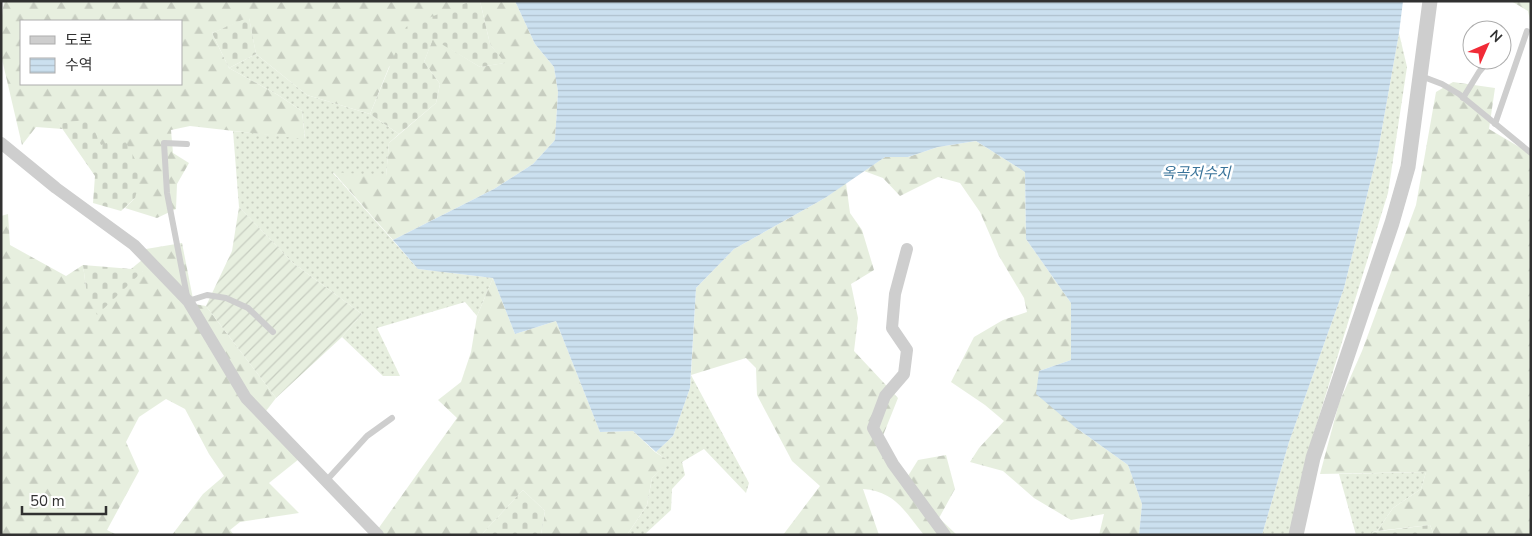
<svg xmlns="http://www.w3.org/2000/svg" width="1532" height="536" font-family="'Nunito Sans','Noto Sans KR',sans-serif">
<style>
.grass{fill:url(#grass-dots)}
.forest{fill:url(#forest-firs);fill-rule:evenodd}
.cemetery{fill:url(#cemetery-stones)}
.garden{fill:url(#garden-furrows)}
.water{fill:url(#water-rules)}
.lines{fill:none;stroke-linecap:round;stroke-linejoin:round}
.service{stroke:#cecece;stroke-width:6}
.minor{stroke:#cecece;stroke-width:12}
.tertiary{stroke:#cecece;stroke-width:15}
.labels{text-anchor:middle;stroke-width:5;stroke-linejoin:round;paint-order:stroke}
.water-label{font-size:15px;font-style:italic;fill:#39739a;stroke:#fff}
</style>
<defs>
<pattern id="grass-dots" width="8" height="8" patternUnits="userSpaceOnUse" patternTransform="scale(1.25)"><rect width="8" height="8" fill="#e7efdf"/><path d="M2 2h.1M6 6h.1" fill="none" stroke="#c7cdc0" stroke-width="1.8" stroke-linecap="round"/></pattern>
<pattern id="forest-firs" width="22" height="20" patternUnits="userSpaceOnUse" patternTransform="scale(1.25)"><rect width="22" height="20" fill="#e7efdf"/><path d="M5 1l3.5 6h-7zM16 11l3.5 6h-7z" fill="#c7cdc0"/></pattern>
<pattern id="cemetery-stones" width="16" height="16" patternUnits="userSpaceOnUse" patternTransform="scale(1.25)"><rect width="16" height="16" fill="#e7efdf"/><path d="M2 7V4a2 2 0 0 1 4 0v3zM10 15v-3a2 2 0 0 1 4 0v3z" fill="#c7cdc0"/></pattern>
<pattern id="garden-furrows" width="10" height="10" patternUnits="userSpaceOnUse" patternTransform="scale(1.25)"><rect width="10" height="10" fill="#e7efdf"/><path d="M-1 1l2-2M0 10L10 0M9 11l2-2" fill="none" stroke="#c7cdc0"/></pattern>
<pattern id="water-rules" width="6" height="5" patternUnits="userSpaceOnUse" patternTransform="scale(1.25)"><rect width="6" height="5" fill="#cbe0ef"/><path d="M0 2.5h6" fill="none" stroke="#afc1cd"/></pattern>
</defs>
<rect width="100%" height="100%" fill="#fff"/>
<g class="grass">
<path d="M1399 33 1407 67 1388 193 1313 436 1289 535H1262L1289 442 1344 288 1378 151Z"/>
<path d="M256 54 307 95 370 114 399 134 389 143 386 177 333 173 418 269 493 278 477 316 465 302 377 328 400 376H383L342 337 362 314 293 263 239 207 233 131 305 138 302 111 278 95 229 68Z"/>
<path d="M691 375 749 483 746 493 704 449 682 462 685 475 672 489 671 510 644 535H627L647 505 652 478 668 461 656 452 673 436 690 388Z"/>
<path d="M1426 472 1421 489 1393 508 1377 531 1372 532V535H1356L1339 474Z"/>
</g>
<g class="forest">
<path d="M4 1H471L459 7 389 67 370 114 307 95 256 54 249 18 212 33 229 68 278 95 302 111 305 139 190 126 171 130 173 153 189 163 177 184 176 209 157 218 125 208 135 198 101 145 59 124 63 129 36 127 22 145 1 55V23ZM21 21H181V84H21Z"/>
<path d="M480 1H515L535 44 554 67 558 92 555 140 533 164 494 189 393 240 333 172 386 176 389 143 436 103 440 84 424 62 433 38 480 67 504 63 490 44Z"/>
<path d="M1511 1H1531V25L1528 11Z"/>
<path d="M1453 82 1495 88 1489 129 1531 154V535H1434L1430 525 1377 531 1393 508 1421 489 1426 472 1320 474 1339 403 1362 351 1416 205 1436 92Z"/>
<path d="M976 141 1025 172 1026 239 1071 303V360L1039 371 1075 427 1128 465 1142 504 1139 535H1099L1104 514 1071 520 1034 498 1003 471 970 462 979 448 1004 421 985 405 951 382 974 337 1003 320 1027 312 1024 298 999 256 980 212 960 183 938 177 900 196 883 178 864 171 885 157H908L938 147Z"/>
<path d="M846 183 850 213 862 230 874 270 851 284 858 318 854 351 898 398 882 438 908 476 918 460 946 455 955 489 939 518 957 535H924C905 512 895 491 863 489L879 535H783L820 486 792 461 757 395 756 368 746 358 691 375 696 288 734 249 825 198Z"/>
<path d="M8 214 10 245 66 276 83 265 86 288 143 271 131 269 142 260 146 249 182 243 194 304 206 306 276 398 266 411 299 459 269 483 299 513 240 522 230 530 234 535H172L203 494 224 476 209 454 185 409 166 399 139 417 126 442 139 471 107 530 117 535H1V216Z"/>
<path d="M493 278 515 334 556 321 600 432 633 431 655 452 669 461 652 478 647 505 627 535H541L545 511 523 490 481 535H383L378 529 457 418 438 400 461 382 471 352 477 316Z"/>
</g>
<g class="cemetery">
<path d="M471 1H480L490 44 505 63 480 67 433 39 424 62 440 84 436 103 399 134 370 114 406 27Z"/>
<path d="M249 17 256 54 229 68 212 33Z"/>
<path d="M89 119 101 145 123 137 142 172 135 198 121 211 93 203 95 176 59 124Z"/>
<path d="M83 265 144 270 97 315 86 288Z"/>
<path d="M523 490 545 511 541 535H481Z"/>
<path d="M1430 525 1434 535H1372V532Z"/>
</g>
<path class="garden" d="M239 207 293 263 362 314 342 337 276 398 206 306 232 251Z"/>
<path class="water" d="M515 1H1403L1399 33 1378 151 1344 288 1289 442 1262 535H1139L1142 504 1128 465 1075 427 1036 394 1039 371 1071 360V303L1026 239 1025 172 976 141 938 147 908 157H885L825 198 734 249 696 288 690 388 673 436 656 452 633 431 600 432 556 321 515 334 493 278 418 269 393 240 494 189 533 164 555 140 558 92 554 67 535 44Z"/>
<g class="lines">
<g class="service">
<path d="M1421 76 1442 84 1459 94 1531 153"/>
<path d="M1463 98 1479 72 1489 60"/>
<path d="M1495 124 1527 31"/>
<path d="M187 144 164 143 167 193 188 301 207 295 226 298 248 308 273 332"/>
<path d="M326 481 367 436 392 418"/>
</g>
<g class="minor">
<path d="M1 143 56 188 134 245 188 301 246 398 378 535"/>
<path d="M907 249 895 294 892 328 907 350 904 374 885 396 873 428 893 464 945 535"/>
</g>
<path class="tertiary" d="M1296 535 1313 458 1392 223 1408 167 1430 1"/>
</g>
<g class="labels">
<g class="water-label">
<text x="1196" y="178">옥곡저수지</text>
</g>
</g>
<rect width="1532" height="536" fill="none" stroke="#313131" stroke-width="5"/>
<rect x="20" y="20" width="162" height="65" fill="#ffffff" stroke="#adadad"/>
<rect x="30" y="36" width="25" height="8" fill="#cecece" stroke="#adadad"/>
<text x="65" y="45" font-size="15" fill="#313131">도로</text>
<rect x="30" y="58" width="25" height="15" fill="url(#water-rules)" stroke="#adadad"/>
<text x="65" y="70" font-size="15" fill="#313131">수역</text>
<g transform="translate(1487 45) rotate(45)"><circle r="24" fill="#ffffff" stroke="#adadad"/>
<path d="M0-4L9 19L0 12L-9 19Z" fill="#f12b37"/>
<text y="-8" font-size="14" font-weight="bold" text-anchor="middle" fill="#313131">N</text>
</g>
<path d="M22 506v8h84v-8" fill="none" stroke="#313131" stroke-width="2.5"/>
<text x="30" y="506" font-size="15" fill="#313131" stroke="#ffffff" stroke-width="4" paint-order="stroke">50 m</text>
</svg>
